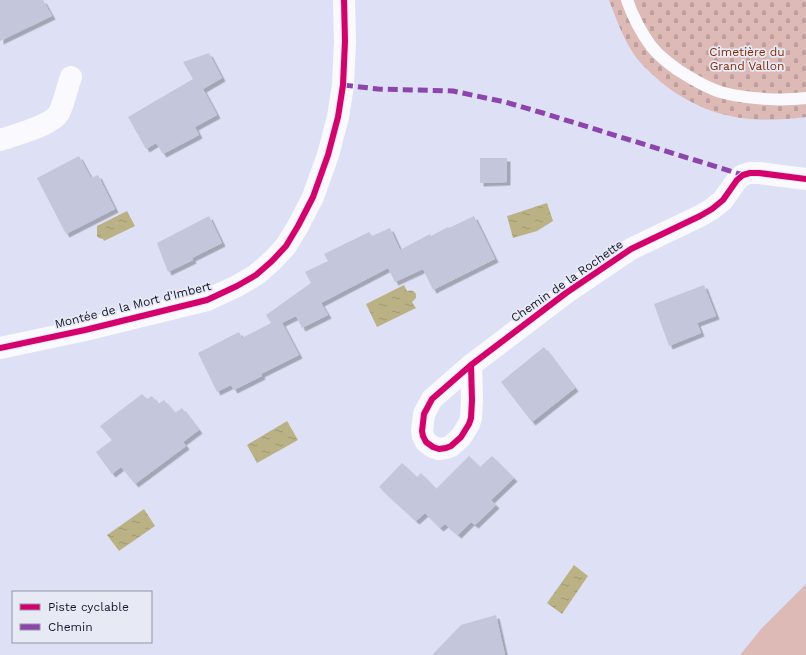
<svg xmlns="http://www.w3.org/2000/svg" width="806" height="655" font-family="'Work Sans',sans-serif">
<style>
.cemetery{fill:url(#cemetery-stones)}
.park{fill:#debab7}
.water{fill:url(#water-ripples)}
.building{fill:#c4c6dc;filter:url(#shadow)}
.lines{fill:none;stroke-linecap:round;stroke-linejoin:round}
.lane{stroke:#fafafe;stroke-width:12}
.street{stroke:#fafafe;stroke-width:22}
.secondary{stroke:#fafafe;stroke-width:22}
.quiet{stroke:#8e44ad;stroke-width:5;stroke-dasharray:10 5;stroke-linecap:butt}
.cycleway-casing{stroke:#e7e9f5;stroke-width:8}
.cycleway{stroke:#d6006c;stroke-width:6}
.labels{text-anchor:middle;stroke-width:3.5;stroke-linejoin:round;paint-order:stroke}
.park-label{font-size:12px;fill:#832d07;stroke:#e7e9f5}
.street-label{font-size:12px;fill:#15162b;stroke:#e7e9f5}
</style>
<defs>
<pattern id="cemetery-stones" width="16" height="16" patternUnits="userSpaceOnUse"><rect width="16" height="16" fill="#debab7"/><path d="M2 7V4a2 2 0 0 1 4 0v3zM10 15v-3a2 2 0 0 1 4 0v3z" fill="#be9f9e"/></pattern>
<pattern id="water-ripples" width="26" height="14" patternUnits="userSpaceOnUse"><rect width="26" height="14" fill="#bab284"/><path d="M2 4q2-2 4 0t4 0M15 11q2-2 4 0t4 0" fill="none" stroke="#9f9872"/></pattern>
<filter id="shadow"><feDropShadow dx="3.5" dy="3.5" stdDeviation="0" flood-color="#0004"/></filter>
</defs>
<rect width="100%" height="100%" fill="#dee1f5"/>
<path class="cemetery" d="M609 0H806V117C750 124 708 119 662 83 652 74 640 64 633 53 622 36 616 18 609 0Z"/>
<path class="park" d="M806 584V655H740L761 629Z"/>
<g class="water">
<path d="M547 203 553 221 537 231 513 238 507 216Z"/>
<path d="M127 211 135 226 104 241 103 239 99 238 97 236V226Z"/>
<path d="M404 285 407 291C413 289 417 292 416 298L412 302 416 308 377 327 366 304Z"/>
<path d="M287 421 298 440 257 463 247 445Z"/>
<path d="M144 509 155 526 119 551 107 535Z"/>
<path d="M574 565 588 576 562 614 547 603Z"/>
</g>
<g class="building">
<path d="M0 0H43L52 16 0 41Z"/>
<path d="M209 53 222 78 203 89 217 115 195 127 199 135 163 154 156 143 146 149 128 117 193 79 183 62Z"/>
<path d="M79 156 91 178 98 175 115 209 66 234 37 178Z"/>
<path d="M480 158H507V182L480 183Z"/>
<path d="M209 216 222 243 192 258 193 260 168 272 157 243Z"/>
<path d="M474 216 495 259 433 290 423 269 395 282 388 268 321 303 328 315 302 328 296 316 282 323 299 355 261 374 262 376 234 390 231 385 217 392 198 353 239 332 242 338 271 323 266 315 311 283 305 272 328 261 324 254 369 232 372 236 390 228 400 250 430 234 431 236 448 227 449 228Z"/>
<path d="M704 285 716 316 697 323 701 333 669 346 654 304Z"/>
<path d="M544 347 575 388 532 422 501 382Z"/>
<path d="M142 394 147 399 152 396 158 404 164 400 175 413 182 408 199 430 183 442 186 446 135 484 121 467 112 474 96 452 112 440 100 426Z"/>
<path d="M469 456 480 467 492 456 514 478 491 500 496 505 475 525 471 522 458 535 445 524 440 528 425 513 416 521 379 487 402 463 417 477 421 473 436 489Z"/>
<path d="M496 615 505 655H432L461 625Z"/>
</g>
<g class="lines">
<path class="lane" d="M627 0C633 17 640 31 651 46 658 55 668 63 678 70 692 79 708 89 724 93 748 99 781 101 806 98"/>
<g class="street">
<path d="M0 140C15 135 51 126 59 113 64 103 67 88 71 77"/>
<path d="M471 365 472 400 471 418 469 424 461 437 451 446 446 448 439 449 433 447 426 442 423 436 422 431 424 414 432 399 471 365 566 293 631 249 700 216 712 209 723 200 737 180 743 175 750 173H759L806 179"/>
</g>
<path class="secondary" d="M0 348 85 330 207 300 237 286 256 275 272 261 286 246 298 226 313 197 328 155 338 117 343 85 345 41 344 0"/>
<path class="quiet" d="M343 85 378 89 453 91 505 102 543 113 743 175"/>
<defs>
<g id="cycleway">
<path d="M0 348 85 330 207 300 237 286 256 275 272 261 286 246 298 226 313 197 328 155 338 117 343 85 345 41 344 0"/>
<path d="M471 365 472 400 471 418 469 424 461 437 451 446 446 448 439 449 433 447 426 442 423 436 422 431 424 414 432 399 471 365 566 293 631 249 700 216 712 209 723 200 737 180 743 175 750 173H759L806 179"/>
</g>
</defs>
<use href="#cycleway" class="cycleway-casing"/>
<use href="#cycleway" class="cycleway"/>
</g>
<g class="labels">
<g class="park-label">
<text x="747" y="56">Cimetière du<tspan x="747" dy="14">Grand Vallon</tspan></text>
</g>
<g class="street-label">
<text transform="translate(567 281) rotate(-35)" y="4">Chemin de la Rochette</text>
<text transform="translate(133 305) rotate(-14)" y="4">Montée de la Mort d'Imbert</text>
</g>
</g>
<rect x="12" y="591" width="140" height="52" fill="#e7e9f5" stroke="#9395a4"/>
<rect x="20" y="604" width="20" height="6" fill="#d6006c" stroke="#9395a4"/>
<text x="48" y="611" font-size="12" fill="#15162b">Piste cyclable</text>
<rect x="20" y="624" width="20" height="6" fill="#8e44ad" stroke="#9395a4"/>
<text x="48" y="631" font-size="12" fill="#15162b">Chemin</text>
</svg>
